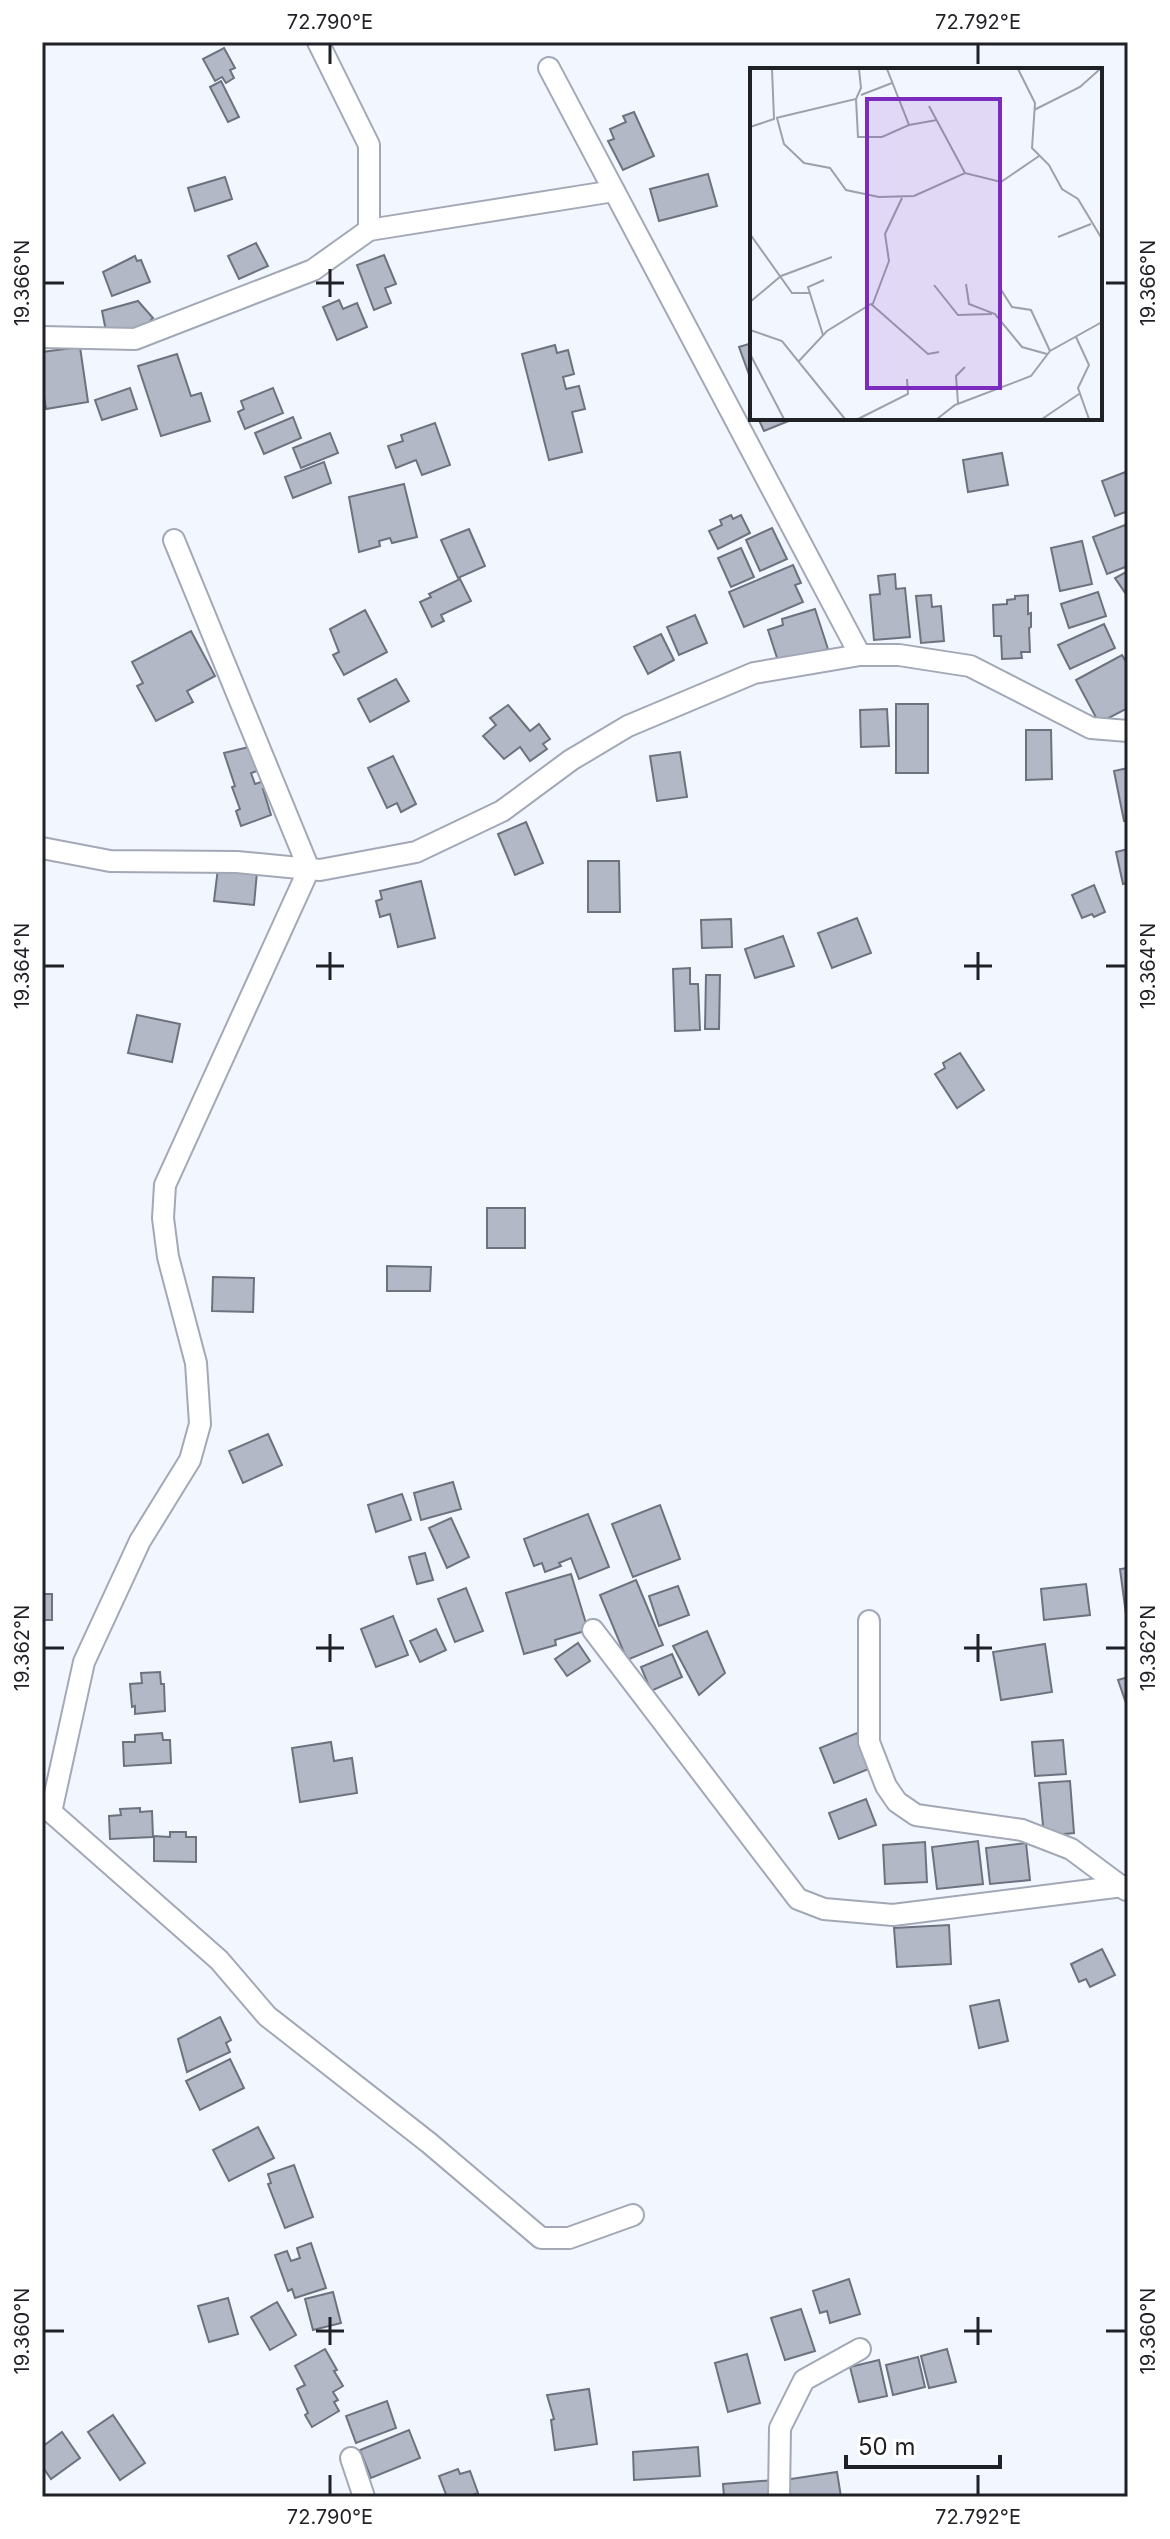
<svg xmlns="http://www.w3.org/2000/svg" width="1170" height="2539" font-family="Inter,sans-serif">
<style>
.building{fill:#b2b8c6;stroke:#6d727f;stroke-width:2}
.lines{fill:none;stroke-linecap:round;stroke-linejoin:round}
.minor-casing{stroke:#a2a8b6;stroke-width:24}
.minor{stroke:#fff;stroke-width:20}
.ticks{fill:none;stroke:#1f2126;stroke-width:3}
.inset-road{fill:none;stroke:#9ea1a8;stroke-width:2}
.view{fill:#7b2cbf;fill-opacity:0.15;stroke:#7b2cbf;stroke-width:4}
.inset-edge{fill:none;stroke:#1f2126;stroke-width:4}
.neatline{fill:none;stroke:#1f2126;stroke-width:3}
.ticks-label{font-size:20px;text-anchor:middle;fill:#1f2126}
</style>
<rect width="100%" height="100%" fill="#f2f6ff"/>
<g class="building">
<path d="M224 48 235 68 230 70 234 78 226 83 222 77 215 81 203 59Z"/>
<path d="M221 81 239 117 228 122 210 87Z"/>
<path d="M634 112 654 156 623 170 608 141 614 139 610 129 626 122 623 116Z"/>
<path d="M708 174 717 206 659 221 650 189Z"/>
<path d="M225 177 232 199 195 211 188 188Z"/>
<path d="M256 243 268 266 239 279 228 256Z"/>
<path d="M384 255 396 284 385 288 391 303 374 310 357 265Z"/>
<path d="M135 256 137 261 141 260 150 282 112 296 103 272Z"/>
<path d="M339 300 343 309 357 303 367 327 337 340 323 307Z"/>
<path d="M138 301 153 318 143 329 107 336 102 311Z"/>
<path d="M752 343V379L751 380 739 347Z"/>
<path d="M555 345 557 353 568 350 574 374 563 377 566 389 579 386 585 409 572 412 582 452 549 460 522 354Z"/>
<path d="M80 347 88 402 46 409 42 385V352Z"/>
<path d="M177 354 191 396 201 393 210 421 161 436 138 366Z"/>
<path d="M130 388 137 409 102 420 95 400Z"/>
<path d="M273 388 283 413 245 429 238 412 244 409 241 401Z"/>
<path d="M293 417 301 438 264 454 255 433Z"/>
<path d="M758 418H796L764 431Z"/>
<path d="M435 423 450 465 422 475 416 460 396 468 388 446 403 441 401 435Z"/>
<path d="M330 433 338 453 301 468 293 448Z"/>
<path d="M1002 453 1008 485 968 492 963 460Z"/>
<path d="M324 462 331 483 293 498 285 477Z"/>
<path d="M1128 471V511L1115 516 1102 481Z"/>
<path d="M404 484 417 537 392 543 390 538 379 541 380 546 359 552 349 497Z"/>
<path d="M731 515 733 519 741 515 750 533 718 549 709 531 722 525 720 520Z"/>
<path d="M1125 525 1128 534V566L1107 574 1093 537Z"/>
<path d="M772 528 787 559 760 571 746 540Z"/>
<path d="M469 529 485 566 458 578 441 540Z"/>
<path d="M1082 541 1092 584 1060 591 1051 548Z"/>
<path d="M741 548 754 577 731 587 718 558Z"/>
<path d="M793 565 801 583 795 585 803 602 744 627 729 592Z"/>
<path d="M1128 571V597L1115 578Z"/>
<path d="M895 574 896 589 905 588 910 637 874 640 870 595 880 594 878 576Z"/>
<path d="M460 579 471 601 441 615 444 621 432 627 420 602 431 597 429 594Z"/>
<path d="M1098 592 1106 616 1069 628 1061 604Z"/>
<path d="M931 595 932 607 941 606 944 641 921 643 916 596Z"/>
<path d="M1028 595V614L1031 613V627L1029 628 1030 652H1021L1022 658 1002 659 1001 636H994L993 605 1007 604V600L1015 599V596Z"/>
<path d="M815 609 828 649 779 664 768 630 783 625 782 619Z"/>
<path d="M365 610 387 652 344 675 333 655 339 652 330 629Z"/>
<path d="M695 615 707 643 679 655 667 627Z"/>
<path d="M1104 624 1115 648 1070 669 1058 645Z"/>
<path d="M191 631 215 676 187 691 193 702 156 721 137 686 143 683 132 662Z"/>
<path d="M661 634 674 660 648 674 634 647Z"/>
<path d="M1122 655 1128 665V708L1099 723 1076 680Z"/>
<path d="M396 679 409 701 370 722 358 699Z"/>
<rect x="896" y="704" width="32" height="69"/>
<path d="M508 705 530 731 539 724 550 739 543 744 547 749 530 761 520 747 504 759 483 736 496 725 490 718Z"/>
<path d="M887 709 889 746 861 747 860 710Z"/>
<path d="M1026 730H1051L1052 779 1026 780Z"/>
<path d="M253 746 260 770 251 773 255 784 264 781 266 788 263 789 271 815 241 826 236 811 240 809 232 787 235 786 224 753Z"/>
<path d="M680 752 687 797 657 801 650 756Z"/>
<path d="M393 756 416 804 401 812 397 803 387 808 368 768Z"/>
<path d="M1128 768V820L1124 821 1114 771Z"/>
<path d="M526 822 543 863 515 875 498 834Z"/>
<path d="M1128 849V883L1123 884 1116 852Z"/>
<path d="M588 861H619L620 912H588Z"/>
<path d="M218 868 257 872 254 905 214 901Z"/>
<path d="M421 881 435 938 398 947 390 914 380 917 376 901 382 899 380 891Z"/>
<path d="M1094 885 1105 912 1094 917 1092 914 1082 918 1072 895Z"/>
<path d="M857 918 871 953 832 968 818 933Z"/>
<path d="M731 919 732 947 702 948 701 920Z"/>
<path d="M783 936 794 966 755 978 745 949Z"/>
<path d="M690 968V984H698L700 1030 675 1031 673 969Z"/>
<path d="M706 975H720L719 1029H705Z"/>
<path d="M137 1015 180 1024 172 1062 128 1053Z"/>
<path d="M960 1053 984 1090 957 1108 935 1074 945 1068 943 1063Z"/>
<rect x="487" y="1208" width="38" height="40"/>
<path d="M387 1266 431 1267 430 1291H387Z"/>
<path d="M213 1277 254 1278 253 1312 212 1311Z"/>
<path d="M268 1434 282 1465 243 1483 229 1451Z"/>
<path d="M453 1482 461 1509 421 1520 414 1493Z"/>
<path d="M402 1494 411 1520 376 1532 368 1505Z"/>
<path d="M660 1505 680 1559 633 1577 612 1524Z"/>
<path d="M588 1514 609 1567 579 1579 571 1558 559 1563 561 1566 545 1572 542 1563 534 1566 524 1539Z"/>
<path d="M451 1518 469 1557 447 1568 429 1528Z"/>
<path d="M425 1553 433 1580 417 1584 409 1557Z"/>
<path d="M1128 1568V1621L1127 1622 1120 1569Z"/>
<path d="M571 1574 588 1630 555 1640 556 1645 524 1654 506 1593Z"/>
<path d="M636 1580 663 1645 627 1660 600 1595Z"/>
<path d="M1086 1584 1090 1615 1044 1620 1041 1589Z"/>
<path d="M678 1586 689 1615 659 1626 649 1596Z"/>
<path d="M466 1588 483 1631 455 1642 438 1599Z"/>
<rect x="42" y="1594" width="10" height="26"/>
<path d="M393 1616 408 1655 376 1667 361 1629Z"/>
<path d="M436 1629 446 1650 420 1662 410 1641Z"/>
<path d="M707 1631 725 1673 699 1695 673 1646Z"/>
<path d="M578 1643 590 1661 567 1676 555 1659Z"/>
<path d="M1045 1644 1052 1692 1001 1700 993 1652Z"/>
<path d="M672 1654 682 1677 651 1691 641 1667Z"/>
<path d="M160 1672 161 1684H164L165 1711 135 1714V1706L132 1707 130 1684 142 1683 141 1673Z"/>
<path d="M1128 1677V1709L1118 1680Z"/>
<path d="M162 1733 163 1740H170L171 1763 124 1766 123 1742H135V1735Z"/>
<path d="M857 1733 871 1768 834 1783 820 1748Z"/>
<path d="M1063 1740 1066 1774 1035 1776 1032 1742Z"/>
<path d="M331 1742 334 1761 352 1758 357 1793 300 1802 292 1748Z"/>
<path d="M1070 1781 1074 1833 1044 1836 1039 1783Z"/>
<path d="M866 1799 876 1825 839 1839 829 1813Z"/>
<path d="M140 1808V1812L152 1811 153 1837 110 1839 109 1816 121 1815 120 1809Z"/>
<path d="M170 1832H186V1837H196V1862L154 1861V1836L170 1837Z"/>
<path d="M978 1841 983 1884 937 1889 932 1847Z"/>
<path d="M925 1842 927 1882 885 1884 883 1845Z"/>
<path d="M1026 1843 1030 1880 990 1884 986 1848Z"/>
<path d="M949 1925 951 1964 897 1967 894 1928Z"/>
<path d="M1102 1949 1115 1975 1090 1987 1086 1979 1079 1982 1071 1964Z"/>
<path d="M999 2000 1008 2041 979 2048 970 2006Z"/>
<path d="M220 2017 231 2040 226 2043 230 2052 187 2072 178 2039Z"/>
<path d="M230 2059 244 2088 200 2110 186 2081Z"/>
<path d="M258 2127 274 2158 229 2181 213 2150Z"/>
<path d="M294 2165 313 2217 285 2228 268 2184 271 2183 268 2174Z"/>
<path d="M311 2243 326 2288 295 2298 292 2289 288 2291 275 2255 287 2251 291 2261 300 2258 297 2248Z"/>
<path d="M849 2279 860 2314 830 2323 827 2311 820 2313 813 2291Z"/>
<path d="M333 2292 341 2323 313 2330 305 2299Z"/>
<path d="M228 2298 238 2334 209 2342 198 2306Z"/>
<path d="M277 2302 296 2335 270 2350 251 2317Z"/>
<path d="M801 2309 815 2351 785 2360 771 2318Z"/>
<path d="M325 2349 337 2370 334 2371 343 2386 333 2392 338 2400 334 2402 339 2411 312 2427 305 2415 308 2413 297 2389 305 2385 295 2366Z"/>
<path d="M947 2349 956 2382 929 2388 921 2356Z"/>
<path d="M747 2354 760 2403 728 2412 715 2363Z"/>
<path d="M918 2357 925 2387 893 2395 886 2365Z"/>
<path d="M879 2360 887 2396 859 2402 850 2367Z"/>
<path d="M589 2389 597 2444 555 2450 551 2420 554 2419 547 2395Z"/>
<path d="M387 2401 396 2428 356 2443 346 2416Z"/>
<path d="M113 2415 145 2463 120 2480 88 2432Z"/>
<path d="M409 2430 420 2458 371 2478 360 2450Z"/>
<path d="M62 2432 80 2458 51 2479 42 2466V2447Z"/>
<path d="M698 2447 700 2476 634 2480 633 2452Z"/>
<path d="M458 2469 460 2474 470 2471 478 2493 468 2497H447L439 2476Z"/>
<path d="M837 2472 841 2497H786L784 2480Z"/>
<path d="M774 2480 776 2497H724L723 2484Z"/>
</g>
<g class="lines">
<defs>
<g id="minor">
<path d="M549 68 860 655"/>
<path d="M369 230 614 191"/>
<path d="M42 337 135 339 313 270 369 230V145L318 42"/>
<path d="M42 848 110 861 237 862 320 870 416 852 502 811 571 760 628 726 754 673 860 655H899L970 666 1091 728 1128 731"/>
<path d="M869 1621V1742L886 1786 897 1802 916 1815 1022 1830 1071 1849 1126 1890"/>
<path d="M593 1630 798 1899 824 1909 893 1915 1123 1886"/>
<path d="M42 1804 219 1960 267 2016 428 2142 541 2238H569L633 2215"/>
<path d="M51 1812 84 1662 140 1541 190 1460 200 1424 196 1363 168 1257 163 1218 165 1185 309 869 174 540"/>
<path d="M351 2458 364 2497"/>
<path d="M779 2497 780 2428 804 2380 860 2349"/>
</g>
</defs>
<use href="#minor" class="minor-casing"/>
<use href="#minor" class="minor"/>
</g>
<path class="ticks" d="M330 44V64M978 44V64M330 269V297M44 283H64M316 283H344M1106 283H1126M330 952V980M978 952V980M44 966H64M316 966H344M964 966H992M1106 966H1126M330 1634V1662M978 1634V1662M44 1648H64M316 1648H344M964 1648H992M1106 1648H1126M330 2317V2345M978 2317V2345M44 2331H64M316 2331H344M964 2331H992M1106 2331H1126M330 2475V2495M978 2475V2495"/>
<g transform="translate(750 68)">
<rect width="352" height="352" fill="#f2f6ff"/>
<path class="inset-road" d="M268 1 285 35 282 80 299 97 312 121 328 131 352 171M111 27 142 15M106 31 108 69H132L159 57 137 1M179 38 215 105M284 42 330 19 350 1M26 50 106 31 111 20 109 1M27 50 34 76 54 95 80 100 96 122 129 129 164 128 215 105 251 114 289 88M159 57 187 52M0 59 24 51 22 1M0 166 42 225H59M308 169 341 156M216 216 219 236 245 246 272 279 297 286M184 217 208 247 242 246M250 220 262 239 281 242 300 283M0 234 31 208 82 189M122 238 139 193 135 166 152 130M0 262 32 273 95 351M73 267 58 219 74 212M326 269 339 297 328 320 339 351M0 286 34 351M48 294 77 263 121 236 178 286 189 284M208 335 206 308 215 299M108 351 158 326 157 311M187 351 205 337 281 308 300 283 352 254M292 351 329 326"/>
<path class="view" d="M117 31H250V320H117Z"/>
<rect width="352" height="352" class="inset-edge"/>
</g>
<rect width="1170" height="2539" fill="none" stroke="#ffffff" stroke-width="88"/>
<path d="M846 2455v12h154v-12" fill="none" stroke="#1f2126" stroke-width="4"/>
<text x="858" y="2455" font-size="24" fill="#1f2126" stroke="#ffffff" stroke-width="6" paint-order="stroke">50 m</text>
<rect x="44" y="44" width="1082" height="2451" class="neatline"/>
<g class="ticks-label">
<text x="330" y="29">72.790°E</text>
<text x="978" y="29">72.792°E</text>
<text transform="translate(22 283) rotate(-90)" y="7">19.366°N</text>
<text transform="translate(1148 283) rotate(-90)" y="7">19.366°N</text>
<text transform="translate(22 966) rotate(-90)" y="7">19.364°N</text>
<text transform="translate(1148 966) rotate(-90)" y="7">19.364°N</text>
<text transform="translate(22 1648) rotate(-90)" y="7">19.362°N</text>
<text transform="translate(1148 1648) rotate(-90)" y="7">19.362°N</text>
<text transform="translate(22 2331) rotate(-90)" y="7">19.360°N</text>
<text transform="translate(1148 2331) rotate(-90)" y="7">19.360°N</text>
<text x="330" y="2524">72.790°E</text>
<text x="978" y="2524">72.792°E</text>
</g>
</svg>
